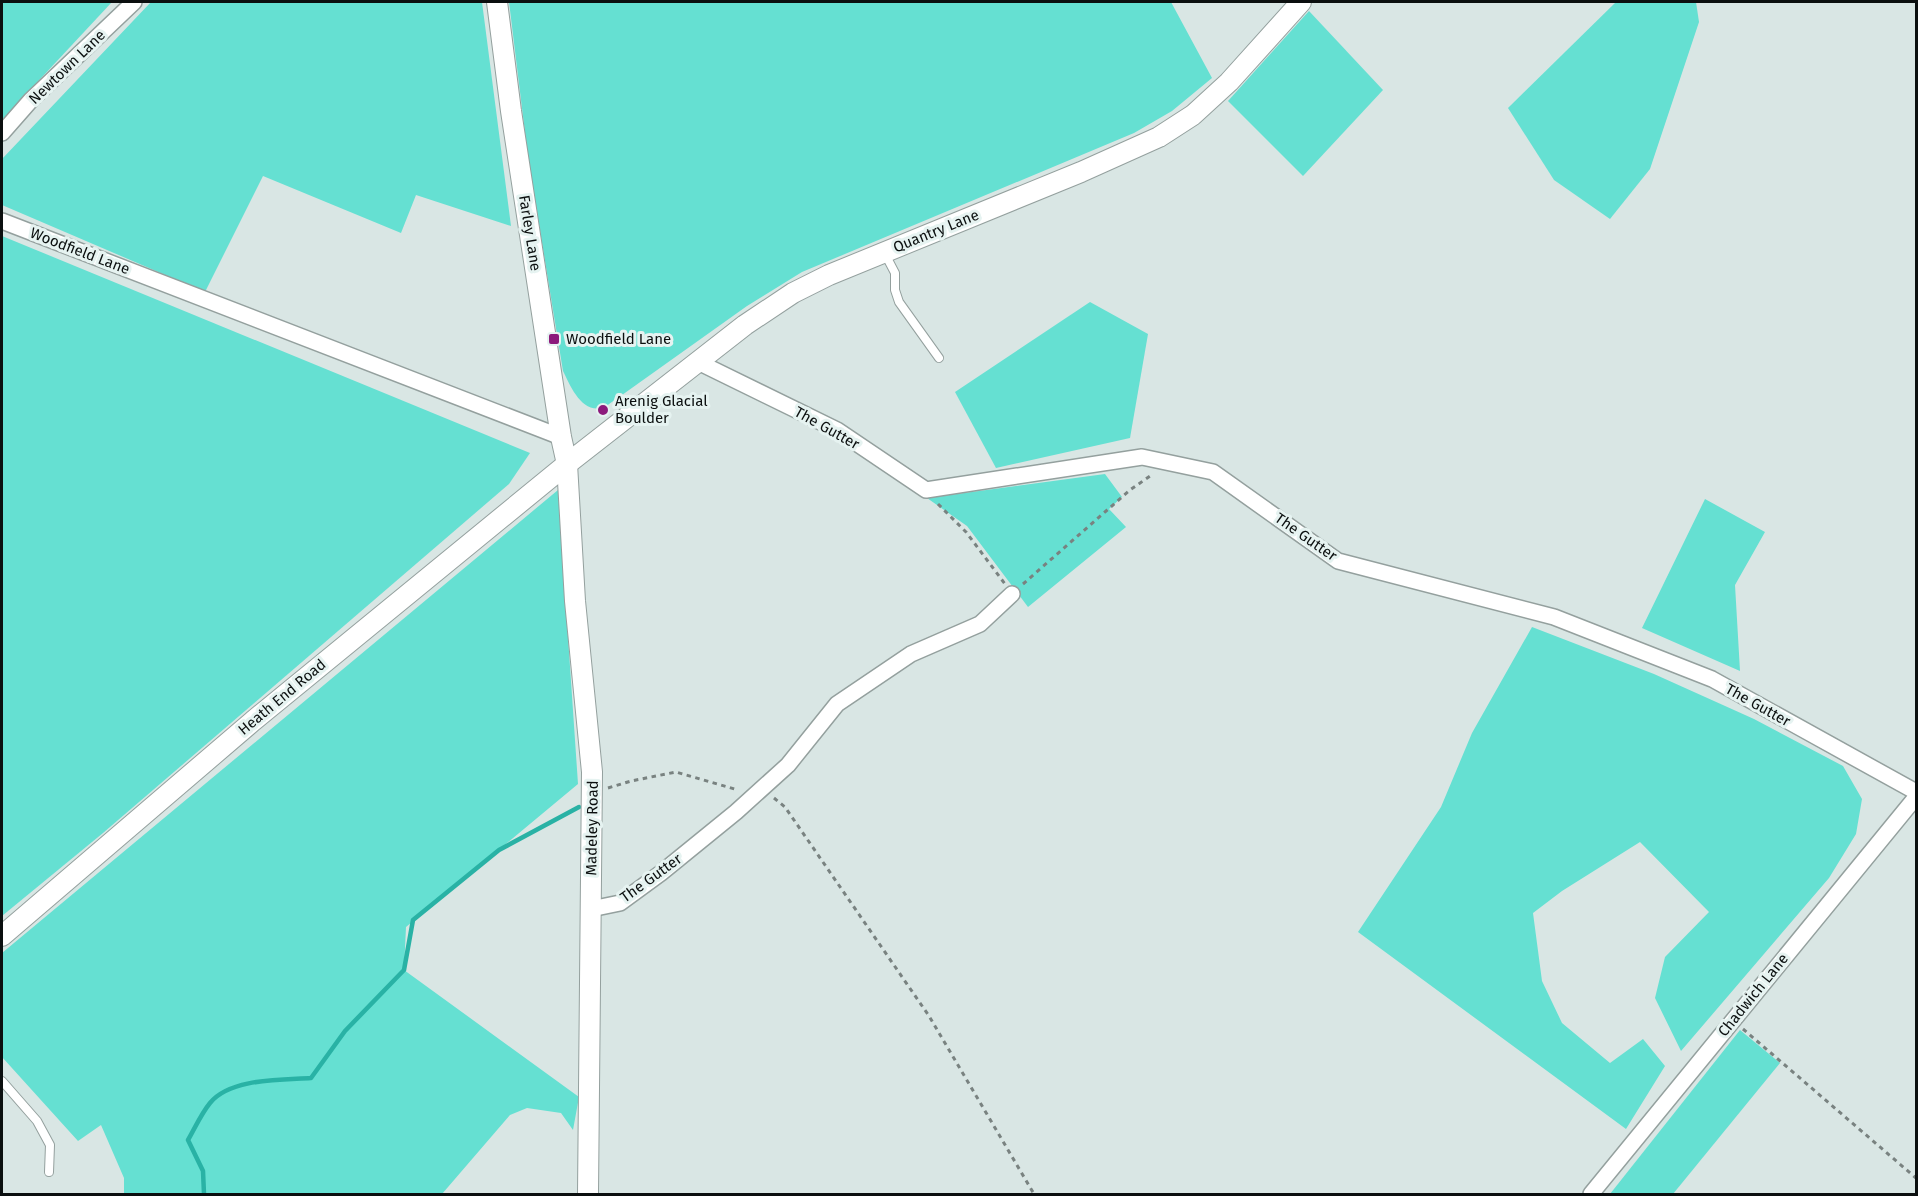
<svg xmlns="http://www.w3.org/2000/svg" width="1918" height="1196" font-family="'Fira Sans',sans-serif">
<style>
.green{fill:#65e0d2}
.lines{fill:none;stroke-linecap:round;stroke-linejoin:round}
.stream{stroke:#29b2a5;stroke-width:4.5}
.service-casing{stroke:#94a09e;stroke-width:10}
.minor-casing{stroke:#94a09e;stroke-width:18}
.tertiary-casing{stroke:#94a09e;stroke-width:22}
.path{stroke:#798280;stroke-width:3;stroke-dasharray:4.5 4.5;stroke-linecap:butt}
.service{stroke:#fff;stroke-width:8}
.minor{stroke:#fff;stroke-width:15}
.tertiary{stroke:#fff;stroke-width:20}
.poi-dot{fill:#8c1a7c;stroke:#e6f3f1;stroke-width:2}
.labels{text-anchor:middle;stroke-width:6;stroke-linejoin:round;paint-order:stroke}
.street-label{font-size:15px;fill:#0b0f0f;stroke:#e6f3f1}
.poi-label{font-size:15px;fill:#0b0f0f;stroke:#e6f3f1;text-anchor:start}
</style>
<rect width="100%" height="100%" fill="#d9e6e4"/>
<g class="green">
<path d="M2 2H112L2 120Z"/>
<path d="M151 2H482L511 226 416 195 401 233 263 176 205 292 2 205V159Z"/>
<path d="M509 2H1171L1212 78 1172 111 1134 133 802 272 747 306 615 400C611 402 606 407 602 408 581 413 570 385 563 371L528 157Z"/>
<path d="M1616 2H1696L1699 22 1650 169 1610 219 1554 180 1508 108Z"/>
<path d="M1309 11 1383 90 1303 176 1228 101Z"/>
<path d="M2 236 530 453 509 484 103 833 2 916Z"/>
<path d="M1090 302 1148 334 1130 438 996 468 955 392Z"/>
<path d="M1105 474 1122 497 1109 509 1126 527 1028 607 967 526 927 498Z"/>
<path d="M558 490 578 784 406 927 404 970 579 1097 573 1130 561 1113 527 1108 510 1115 442 1194H124V1178L101 1125 78 1141 2 1057V953Z"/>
<path d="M1705 499 1765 532 1735 585 1740 671 1642 628Z"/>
<path d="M1532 627 1654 674 1754 719 1843 766 1862 799 1856 834 1829 878 1681 1051 1655 998 1665 957 1709 912 1640 842 1562 891 1533 913 1542 981 1562 1023 1610 1063 1643 1039 1665 1066 1626 1129 1358 932 1441 807 1472 733Z"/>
<path d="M1740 1030 1780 1063 1673 1194H1610Z"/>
</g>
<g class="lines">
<path class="stream" d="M204 1194 203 1171 188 1140C195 1128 201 1114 210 1103 230 1078 282 1080 311 1078L345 1031 404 970 413 920 499 850 579 807"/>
<defs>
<g id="service">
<path d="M885 254 895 273V290L899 302 939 358"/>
<path d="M2 1081 37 1121 50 1145 49 1172"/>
</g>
<g id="minor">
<path d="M2 133 31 100 134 2"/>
<path d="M2 221 561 437"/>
<path d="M698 362 837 430 926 490 1142 457 1213 472 1338 561 1554 617 1712 679 1916 792"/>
<path d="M591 909 620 903 661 873 736 812 788 765 837 704 911 654 980 624 1012 594"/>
<path d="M1591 1194 1916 797"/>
</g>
<g id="tertiary">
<path d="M497 2 511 111 561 437 567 464 575 601 592 772 588 1194"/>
<path d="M2 936 253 721 567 464 745 325 793 293 829 275 1081 172 1159 137 1193 115 1229 82 1301 2"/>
</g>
</defs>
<use href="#service" class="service-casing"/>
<use href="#minor" class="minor-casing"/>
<use href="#tertiary" class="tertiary-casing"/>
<g class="path">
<path d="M938 504 966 532 1005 584"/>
<path d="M1023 584 1130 490 1153 474"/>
<path d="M608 788 631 781 676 772 738 790"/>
<path d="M774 798 785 807 929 1016 1034 1194"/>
<path d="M1743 1029 1916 1178"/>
</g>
<use href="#service" class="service"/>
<use href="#minor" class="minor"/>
<use href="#tertiary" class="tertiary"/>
</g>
<g class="poi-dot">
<rect x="548" y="333" width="12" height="12" rx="3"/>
<circle cx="603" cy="410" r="6"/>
</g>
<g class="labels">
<g class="street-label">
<text transform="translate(67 67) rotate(-44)" y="5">Newtown Lane</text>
<text transform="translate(936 231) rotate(-22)" y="5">Quantry Lane</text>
<text transform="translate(530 233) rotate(81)" y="5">Farley Lane</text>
<text transform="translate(80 251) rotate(21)" y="5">Woodfield Lane</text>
<text transform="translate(827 428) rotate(29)" y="5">The Gutter</text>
<text transform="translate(1306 537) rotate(35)" y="5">The Gutter</text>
<text transform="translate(282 697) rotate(-40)" y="5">Heath End Road</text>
<text transform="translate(1758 705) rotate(29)" y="5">The Gutter</text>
<text transform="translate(592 828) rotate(-89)" y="5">Madeley Road</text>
<text transform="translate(651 878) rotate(-36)" y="5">The Gutter</text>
<text transform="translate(1753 995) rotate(-51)" y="5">Chadwich Lane</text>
</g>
<g class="poi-label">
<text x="566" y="344">Woodfield Lane</text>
<text x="615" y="406">Arenig Glacial<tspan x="615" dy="17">Boulder</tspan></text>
</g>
</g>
<rect width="1918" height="1196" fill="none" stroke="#0b0f0f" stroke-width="6"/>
</svg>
